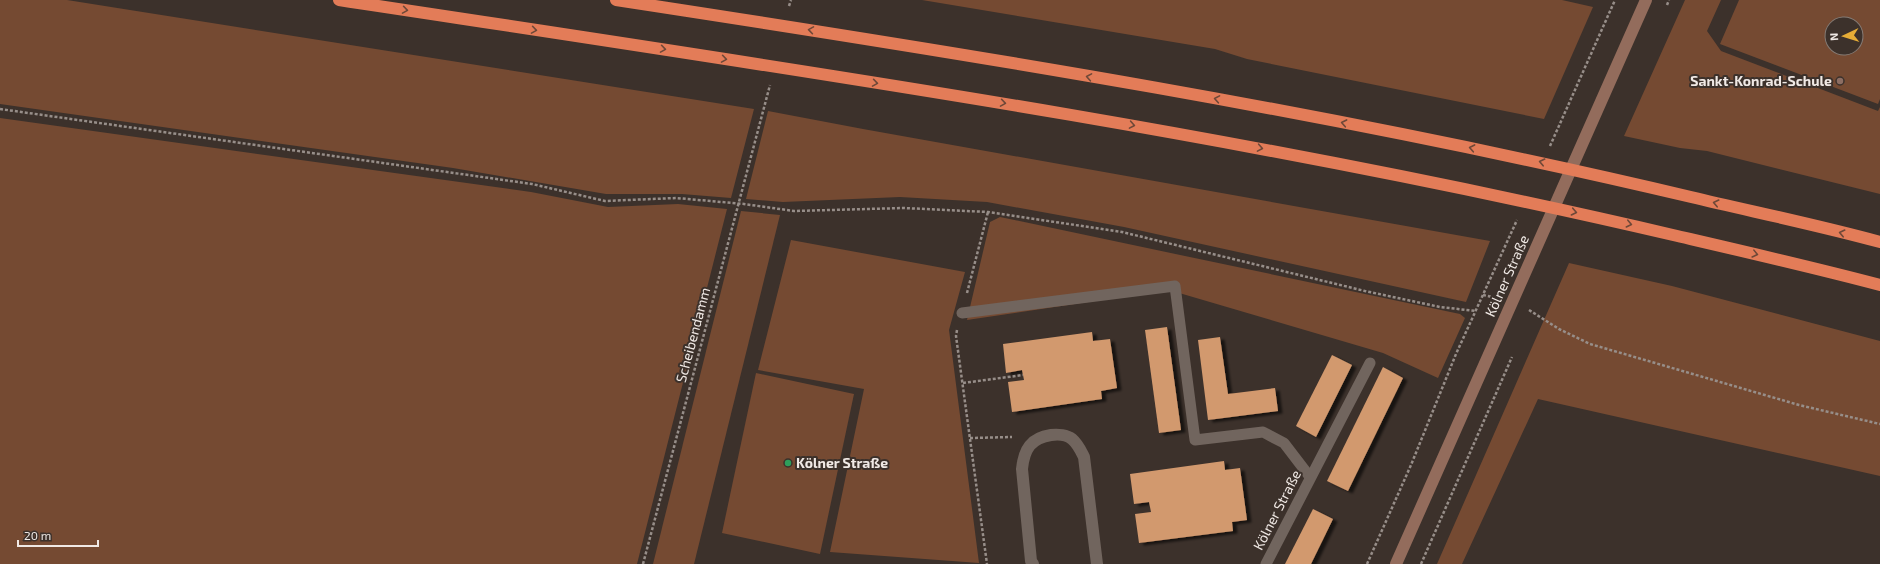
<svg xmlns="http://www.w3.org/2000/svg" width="1880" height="564" font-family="'Exo 2',sans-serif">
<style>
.green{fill:#754a32;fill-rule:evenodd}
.building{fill:#d2996e;filter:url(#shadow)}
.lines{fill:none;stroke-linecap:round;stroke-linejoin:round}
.path{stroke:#978e89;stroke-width:2.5;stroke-dasharray:3 2;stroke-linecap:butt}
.lane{stroke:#71655e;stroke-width:11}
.street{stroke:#71655e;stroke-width:12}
.secondary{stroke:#936c5c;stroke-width:12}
.highway{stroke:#e37c58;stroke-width:12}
.oneway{stroke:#6e4838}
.education-dot{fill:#8d6e63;stroke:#3c312b;stroke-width:1.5}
.leisure-dot{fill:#2e9e5b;stroke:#3c312b;stroke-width:1.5}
.labels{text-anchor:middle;stroke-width:4;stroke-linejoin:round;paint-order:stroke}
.poi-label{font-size:14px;font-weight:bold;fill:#f0e9e5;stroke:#3c312b;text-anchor:end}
.street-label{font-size:14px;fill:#f0e9e5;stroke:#3c312b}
</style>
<defs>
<filter id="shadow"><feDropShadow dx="4.5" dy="2.5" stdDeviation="1" flood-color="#0009"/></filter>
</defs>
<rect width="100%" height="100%" fill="#3c312b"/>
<g class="green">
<path d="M0 0H67L754 109 731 198 682 194H606L453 168 0 104Z"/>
<path d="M922 0H1562L1593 7 1544 119 1247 59 1215 49Z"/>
<path d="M1685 0H1721L1707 31 1721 51 1878 111 1880 107V194L1707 151 1680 148 1624 136Z"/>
<path d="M1739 0H1880V99L1878 104 1720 44ZM1832 24H1856V48H1832Z"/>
<path d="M768 111 863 129 1490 241 1466 302 1124 227 987 202 900 197 783 202 746 199Z"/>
<path d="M0 118 531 192 608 207 678 204 727 209 637 564H0Z"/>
<path d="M741 211 780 215 694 564H653Z"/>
<path d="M1000 217 1460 314 1465 318 1438 378 1383 353 1169 290 967 320 990 222Z"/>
<path d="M791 240 965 272 949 330 979 563 830 552 864 389 758 370Z"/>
<path d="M1569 263 1672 286 1880 341V476L1538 399 1462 564H1437Z"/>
<path d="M756 373 854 394 820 554 722 533Z"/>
</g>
<g class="building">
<path d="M1167 327 1181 430 1159 433 1145 330Z"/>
<path d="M1092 332 1093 341 1110 339 1117 388 1101 391 1102 399 1012 412 1008 382 1024 380 1022 370 1006 373 1003 344Z"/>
<path d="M1220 337 1228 394 1275 388 1278 411 1208 420 1198 340Z"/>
<path d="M1332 355 1352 365 1316 437 1296 426Z"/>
<path d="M1383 367 1403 378 1348 491 1327 481Z"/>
<path d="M1224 461 1225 470 1240 468 1247 520 1232 522 1233 531 1139 543 1135 514 1151 512 1149 502 1134 504 1130 474Z"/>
<path d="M1313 509 1333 519 1311 564H1285Z"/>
</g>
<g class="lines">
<g class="path">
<path d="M1667 5 1669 0"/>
<path d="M789 6 791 0"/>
<path d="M0 109 532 184 605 201 676 198 744 204 794 211 904 208 988 212 1122 232 1365 291 1440 307 1476 311"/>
<path d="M1550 146 1615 0"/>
<path d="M967 293 988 212"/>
<path d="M1483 295 1492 297"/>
<path d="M1529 310 1559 329 1590 344 1799 405 1880 424"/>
<path d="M957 330 956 336 987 564"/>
<path d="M963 383 1023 375"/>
<path d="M970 438 1012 437"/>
<path d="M643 564 770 85"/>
<path d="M1367 564 1411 465 1456 354 1517 220"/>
<path d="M1421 564 1512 357"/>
</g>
<g class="lane">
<path d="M962 313 1175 286 1195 440 1263 432 1284 443 1310 477"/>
<path d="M1266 564 1370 363"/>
</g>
<path class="street" d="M1033 564 1031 561 1022 469C1024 449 1031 438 1051 435 1058 434 1067 435 1072 439 1078 444 1081 451 1084 457L1097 564"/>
<path class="secondary" d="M1396 564 1646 0"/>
<g class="highway">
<path d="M339 0C786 68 1233 132 1673 235 1742 251 1812 267 1880 285"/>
<path d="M616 0C976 55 1337 113 1691 197 1754 212 1818 225 1880 242"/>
</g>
</g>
<defs><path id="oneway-chevron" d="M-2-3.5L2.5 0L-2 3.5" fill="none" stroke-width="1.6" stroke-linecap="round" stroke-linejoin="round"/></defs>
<g class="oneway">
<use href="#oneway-chevron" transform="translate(405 10) rotate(9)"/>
<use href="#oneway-chevron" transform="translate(534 30) rotate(9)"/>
<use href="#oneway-chevron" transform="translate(811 30) rotate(-171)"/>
<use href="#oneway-chevron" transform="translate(663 49) rotate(9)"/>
<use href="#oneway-chevron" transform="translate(724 59) rotate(9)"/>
<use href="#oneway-chevron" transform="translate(1089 77) rotate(-170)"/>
<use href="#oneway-chevron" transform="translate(875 83) rotate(9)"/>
<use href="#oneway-chevron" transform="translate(1217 99) rotate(-170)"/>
<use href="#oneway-chevron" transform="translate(1003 103) rotate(9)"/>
<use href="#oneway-chevron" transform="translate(1344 123) rotate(-169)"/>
<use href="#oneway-chevron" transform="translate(1132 125) rotate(10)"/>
<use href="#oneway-chevron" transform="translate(1260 148) rotate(10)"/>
<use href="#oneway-chevron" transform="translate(1472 148) rotate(-169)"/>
<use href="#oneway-chevron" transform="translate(1542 162) rotate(-167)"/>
<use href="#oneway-chevron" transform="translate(1716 203) rotate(-167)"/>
<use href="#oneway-chevron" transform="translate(1574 212) rotate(12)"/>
<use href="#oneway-chevron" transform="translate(1629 224) rotate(13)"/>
<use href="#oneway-chevron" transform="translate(1842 233) rotate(-167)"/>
<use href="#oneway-chevron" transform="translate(1755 254) rotate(14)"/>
</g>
<circle class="education-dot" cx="1840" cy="81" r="4"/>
<circle class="leisure-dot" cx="788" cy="463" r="4"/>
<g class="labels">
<g class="poi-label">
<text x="1832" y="86">Sankt-Konrad-Schule</text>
<text x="796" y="468" text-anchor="start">Kölner Straße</text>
</g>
<g class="street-label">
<text transform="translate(1507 276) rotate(-66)" y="5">Kölner Straße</text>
<text transform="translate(693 335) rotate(-75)" y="5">Scheibendamm</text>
<text transform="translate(1277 510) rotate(-63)" y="5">Kölner Straße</text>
</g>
</g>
<g transform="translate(1844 36) rotate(266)"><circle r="19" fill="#3c312b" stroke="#847b75"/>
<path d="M0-3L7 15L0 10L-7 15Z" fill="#e6ac36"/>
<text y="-6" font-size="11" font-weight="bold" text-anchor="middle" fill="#f0e9e5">N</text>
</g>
<path d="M18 540v6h80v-6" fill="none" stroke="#f0e9e5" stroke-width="2"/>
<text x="24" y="540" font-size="12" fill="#f0e9e5" stroke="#3c312b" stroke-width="3" paint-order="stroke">20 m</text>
</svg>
